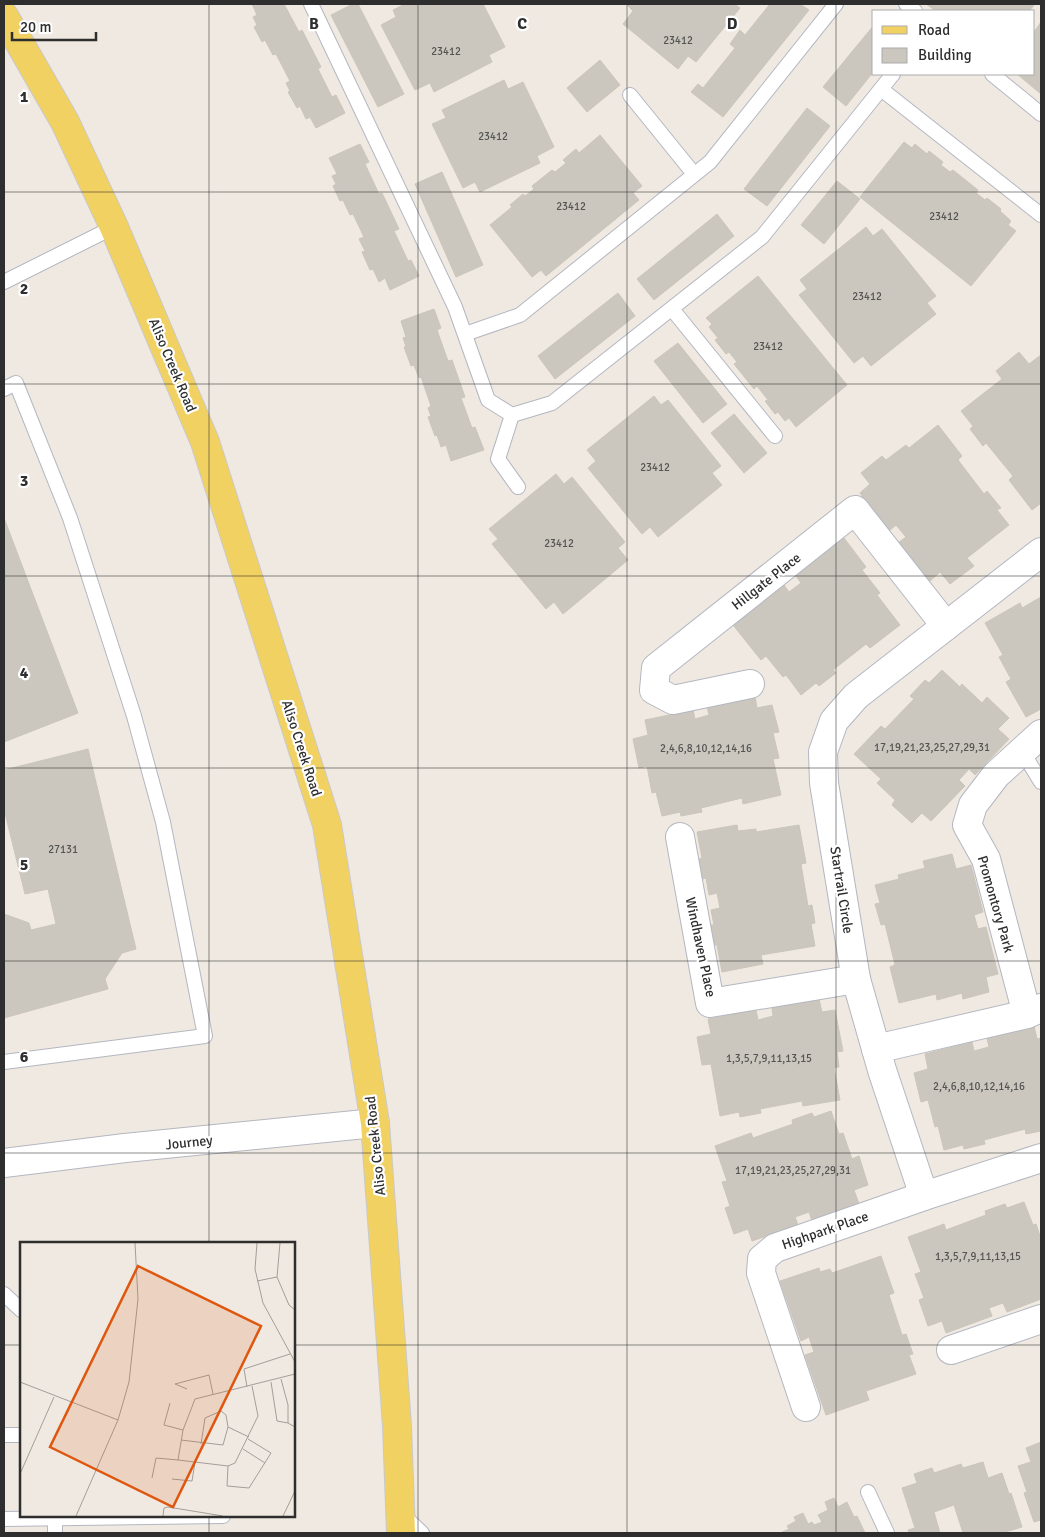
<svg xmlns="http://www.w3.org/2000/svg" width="1045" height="1537" font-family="Signika,sans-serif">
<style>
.building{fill:#cbc7bf;stroke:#cbc5ba}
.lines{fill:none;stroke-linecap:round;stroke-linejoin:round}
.lane-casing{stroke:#b4b7c1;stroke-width:16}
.street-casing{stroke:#b4b7c1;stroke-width:30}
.secondary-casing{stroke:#b4b7c1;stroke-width:30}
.primary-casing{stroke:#c9c9c9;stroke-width:30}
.lane{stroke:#fff;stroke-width:14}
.street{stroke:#fff;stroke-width:28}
.secondary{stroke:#fff;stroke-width:28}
.primary{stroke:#f2d163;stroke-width:28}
.grid{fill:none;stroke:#2e2e2e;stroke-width:1;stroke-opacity:0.55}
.labels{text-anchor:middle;stroke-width:4.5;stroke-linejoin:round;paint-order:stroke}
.number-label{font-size:11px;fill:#555452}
.street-label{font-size:14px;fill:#2e2e2e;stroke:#fff}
.inset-road{fill:none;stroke:#a29e99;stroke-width:1}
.view{fill:#df570e;fill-opacity:0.15;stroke:#df570e;stroke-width:2.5}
.inset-edge{fill:none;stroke:#2e2e2e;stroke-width:2.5}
.grid-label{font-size:16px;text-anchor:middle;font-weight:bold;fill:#2e2e2e;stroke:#fff;stroke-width:4.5;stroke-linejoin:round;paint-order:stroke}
</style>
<rect width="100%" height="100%" fill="#efe9e1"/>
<g class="building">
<path d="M252 4H284L299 32 302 30 321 67 318 69 332 97 336 95 345 113 316 128 310 117 306 119 300 106 297 108 288 92 290 91 286 83 290 81 276 54 273 55 265 40 262 42 254 27 257 25 253 17 257 15Z"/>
<path d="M353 4H358L404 94 378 107 331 15Z"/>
<path d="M405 4H483L505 47 489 55 492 62 434 92 430 83 415 90 381 25 396 17 393 10Z"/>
<path d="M626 4H734L740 8 696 62 688 56 678 69 623 24 633 11Z"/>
<path d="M770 4H800L809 10 723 117 691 92 698 84 703 88 735 48 730 44 740 30 745 35Z"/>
<path d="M926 4H1035L1029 11H936Z"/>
<path d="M1041 22V94L1017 74H1034V32Z"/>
<path d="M874 25V71L846 106 823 87Z"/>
<path d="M600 60 620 85 587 112 567 88Z"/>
<path d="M504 80 508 89 523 82 554 147 537 156 540 163 480 192 475 182 463 188 432 124 446 118 442 110Z"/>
<path d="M807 108 830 126 767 206 744 189Z"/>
<path d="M600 135 642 186 633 193 639 200 546 276 541 270 532 277 490 225 512 207 510 205 523 194 525 196 534 189 532 186 552 170 555 172 566 163 563 160 576 149 579 153Z"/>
<path d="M904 142 912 148 915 144 927 154 929 151 943 162 941 165 950 172 953 170 978 190 976 193 985 200 987 198 1001 209 1000 211 1011 221 1008 225 1016 231 971 286 860 197Z"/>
<path d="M360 144 369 162 365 164 379 194 382 193 399 229 394 231 408 261 411 260 419 276 390 290 385 278 379 282 373 269 370 270 362 252 365 251 359 239 364 237 353 214 350 215 343 200 340 201 333 186 336 184 332 176 337 174 329 158Z"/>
<path d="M442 172 483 265 456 277 415 184Z"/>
<path d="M837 181 860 199 824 244 801 225Z"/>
<path d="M717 214 734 236 654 300 637 279Z"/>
<path d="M866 227 873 236 882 229 936 296 927 303 936 314 871 366 863 356 854 363 799 295 807 289 800 280Z"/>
<path d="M758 276 847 385 796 427 789 418 785 421 778 412 775 414 765 401 768 400 757 386 754 389 734 364 737 362 729 352 726 354 715 340 718 338 709 327 712 324 706 318Z"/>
<path d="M618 293 635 316 555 379 538 356Z"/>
<path d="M434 309 441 328 437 330 448 361 452 360 465 397 461 398 472 428 475 427 484 450 451 461 446 445 441 447 437 435 435 436 428 417 431 416 428 408 431 406 421 377 419 378 414 365 411 366 404 347H406L403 338 406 337 401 321Z"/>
<path d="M678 343 727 404 703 423 654 361Z"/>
<path d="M1019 352 1029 364 1041 355V503L1032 510 1009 480 1013 476 986 443 983 446 970 429 973 426 961 411 1002 379 996 371Z"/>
<path d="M654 396 661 405 668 400 721 466 712 473 722 485 658 537 650 527 642 534 588 468 596 461 587 450Z"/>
<path d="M734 414 767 453 744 473 711 433Z"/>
<path d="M938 425 962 456 958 460 984 494 987 491 1001 508 997 510 1009 525 967 558 974 566 950 584 940 572 929 582 898 543 906 537 896 525 889 531 860 493 870 484 861 473 882 456 886 460 906 445 909 448Z"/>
<path d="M556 474 564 484 572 477 625 542 618 548 628 560 563 614 554 602 546 609 492 544 498 539 489 529Z"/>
<path d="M4 518 78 713 4 742Z"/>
<path d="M844 538 866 567 862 570 880 593 877 595 900 625 870 648 866 644 833 670 836 673 819 686 816 683 801 695 786 675 783 677 766 656 761 660 733 625 784 585 789 592 801 583 796 576Z"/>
<path d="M1041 597V709L1026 717 1006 682 1011 679 999 657 1003 655 985 623 1020 603 1022 608Z"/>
<path d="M942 670 960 687 962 684 982 703 987 697 1009 718 998 729 1009 739 975 775 969 769 959 780 965 786 931 821 922 813 912 823 892 805 895 800 877 783 881 779 854 754 881 726 885 729 914 699 910 696 925 680 929 683Z"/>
<path d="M755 696 757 708 772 705 779 732 773 733 779 758 773 759 781 795 743 804 742 798 701 808 702 812 681 816 680 812 662 816 656 792 652 793 647 766 639 768 633 739 648 735 645 720 693 710 695 719 709 715 707 707Z"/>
<path d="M88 749 136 949 122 953 105 979 108 989 4 1018V914L29 923 31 930 56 924 48 889 25 894 4 809V770Z"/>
<path d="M737 825 738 831 756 829V832L799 825 806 863 801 864 808 906 812 905 815 923 811 924 815 946 761 955 763 964 722 972 717 945H715L711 925H714L711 910 720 908 717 893 709 895 706 878 703 879 699 859 702 858 697 832Z"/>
<path d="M952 854 956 869 971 865 983 912 974 915 978 929 986 927 998 974 986 977 989 992 963 999 962 993 937 1000 936 994 899 1003 890 967 895 965 885 924 881 925 875 904 880 903 875 885 899 879 898 875 925 868 923 861Z"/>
<path d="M819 999 822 1012 835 1010 843 1051 837 1052 839 1067 834 1068 840 1100 803 1106 802 1101 760 1109 761 1113 740 1117 739 1112 720 1116 711 1064 702 1065 697 1037 711 1034 708 1019 756 1010 758 1020 773 1016 772 1008Z"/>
<path d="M1034 1026 1037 1039 1041 1038V1131L1026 1134 1025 1129 984 1140 985 1144 964 1149 963 1145 944 1150 938 1126 935 1127 928 1100 921 1102 914 1073 928 1069 925 1054 972 1042 974 1051 989 1047 987 1038Z"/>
<path d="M831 1111 839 1134 843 1133 852 1159 859 1156 868 1185 854 1190 859 1204 812 1221 809 1212 795 1217 798 1225 752 1241 748 1229 734 1234 725 1208 730 1206 722 1182 727 1181 715 1146 751 1133 753 1138 793 1124 792 1120 812 1113 814 1117Z"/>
<path d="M1024 1202 1033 1225 1036 1224 1041 1239V1299L1007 1312 1003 1303 989 1308 992 1316 946 1333 942 1321 928 1326 919 1300 924 1298 915 1274 921 1272 908 1237 944 1224 946 1230 986 1215 985 1211 1005 1204 1007 1208Z"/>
<path d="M881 1256 894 1293 889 1295 902 1335 906 1334 913 1354 909 1355 916 1374 866 1391 869 1400 826 1415 805 1355 814 1352 809 1337 801 1341 780 1281 819 1268 820 1272 830 1269 832 1273Z"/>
<path d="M1041 1442V1520L1034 1522 1024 1493 1027 1492 1018 1466 1031 1462 1026 1448Z"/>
<path d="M983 1462 988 1478 1002 1473 1009 1494 1011 1493 1022 1527 1002 1533H963L954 1505 934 1512 940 1533H909L908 1530 915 1528 902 1488 917 1483 914 1474 932 1468 934 1473 961 1464 963 1468Z"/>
<path d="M834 1498 838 1507 847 1502 854 1517 857 1516 865 1533H780L789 1529 787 1526 796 1521 794 1517 803 1513 808 1524 812 1522 814 1525 822 1522 818 1515 828 1510 825 1502Z"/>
</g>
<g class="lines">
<defs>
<g id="lane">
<path d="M311 4 455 307 488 400 512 415 552 403 762 237 893 74"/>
<path d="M906 4 915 11"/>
<path d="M992 74 1041 114"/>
<path d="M881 89 1041 215"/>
<path d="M630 95 694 174"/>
<path d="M4 282 114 227"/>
<path d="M672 309 775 436"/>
<path d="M465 334 520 315 710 162 836 4"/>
<path d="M4 389 16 383 70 518 134 716 163 822 205 1036 4 1062"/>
<path d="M512 415 498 459 518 487"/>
<path d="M1022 751 1041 782"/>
<path d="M4 1294 21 1310"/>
<path d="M4 1435H21"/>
<path d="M868 1492 887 1533"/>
<path d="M401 1513 422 1533"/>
<path d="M4 1519 223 1516"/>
<path d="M55 1533V1518"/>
</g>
<g id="street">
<path d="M1041 552 856 696 834 721 823 752 824 783 856 979 882 1070 924 1196 1041 1158"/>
<path d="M750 684 673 700 654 690 656 668 855 510 946 626"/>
<path d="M680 837 710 1003 856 979"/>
<path d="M1027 1014 986 859 967 825 973 805 996 775 1041 734"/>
<path d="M876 1049 1027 1014 1041 1008"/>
<path d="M951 1350 1041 1319"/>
<path d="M806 1407 761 1273 762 1259 775 1248 924 1196"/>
</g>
<path id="secondary" d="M4 1163 125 1148 375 1123"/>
<path id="primary" d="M4 16 65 122 114 227 205 442 327 825 375 1123 397 1426 401 1533"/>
</defs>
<use href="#lane" class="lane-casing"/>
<use href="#street" class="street-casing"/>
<use href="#secondary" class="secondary-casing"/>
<use href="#primary" class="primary-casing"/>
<use href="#lane" class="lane"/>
<use href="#street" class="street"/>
<use href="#secondary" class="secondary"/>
<use href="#primary" class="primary"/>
</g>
<path class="grid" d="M209 4V1243M418 4V1533M627 4V1533M836 4V1533M4 192H1041M4 384H1041M4 576H1041M4 768H1041M4 961H1041M4 1153H1041M4 1345H21M294 1345H1041M209 1516V1533"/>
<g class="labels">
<g class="number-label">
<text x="678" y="44">23412</text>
<text x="446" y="55">23412</text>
<text x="493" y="140">23412</text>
<text x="571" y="210">23412</text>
<text x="944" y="220">23412</text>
<text x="867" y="300">23412</text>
<text x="768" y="350">23412</text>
<text x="655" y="471">23412</text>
<text x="559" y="547">23412</text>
<text x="932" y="751">17,19,21,23,25,27,29,31</text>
<text x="706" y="752">2,4,6,8,10,12,14,16</text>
<text x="63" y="853">27131</text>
<text x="769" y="1062">1,3,5,7,9,11,13,15</text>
<text x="979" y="1090">2,4,6,8,10,12,14,16</text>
<text x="793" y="1174">17,19,21,23,25,27,29,31</text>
<text x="978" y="1260">1,3,5,7,9,11,13,15</text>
</g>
<g class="street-label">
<text transform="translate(173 365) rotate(67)" y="5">Aliso Creek Road</text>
<text transform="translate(766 581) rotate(-38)" y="5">Hillgate Place</text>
<text transform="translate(302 748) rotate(72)" y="5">Aliso Creek Road</text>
<text transform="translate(842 890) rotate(81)" y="5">Startrail Circle</text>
<text transform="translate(996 904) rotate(74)" y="5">Promontory Park</text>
<text transform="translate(701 947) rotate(78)" y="5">Windhaven Place</text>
<text transform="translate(189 1142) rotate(-6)" y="5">Journey</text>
<text transform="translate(375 1146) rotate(-96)" y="5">Aliso Creek Road</text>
<text transform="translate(825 1230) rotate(-19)" y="5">Highpark Place</text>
</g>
</g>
<g transform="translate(20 1242)">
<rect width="275" height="275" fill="#efe9e1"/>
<path class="inset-road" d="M237 1 235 27 243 61 275 120M260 1 257 35 269 63 275 68M237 39 257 35M261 137 268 163V181L275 185M0 140 98 178M251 140 257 179 268 181M232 144 238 174 215 221 208 224 158 218 163 188 175 157 275 132M227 145 224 127 270 112M167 147 155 142 189 133 193 152M150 161 144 183 163 188M161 198 203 203 208 185M181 202 185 176 201 169 206 173 208 185 229 195M223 207 245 221M208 224 207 244 229 246 251 211 228 197M0 232 34 155M132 236 136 216 158 218M152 237 172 239 175 220M56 274 98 178 109 140 118 57 115 1M143 274 144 266 148 265 203 274M263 274 275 249"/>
<path class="view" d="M118 24 241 84 153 265 30 205Z"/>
<rect width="275" height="275" class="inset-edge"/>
</g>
<g class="grid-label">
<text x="314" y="29">B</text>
<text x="522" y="29">C</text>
<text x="732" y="29">D</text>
<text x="24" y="102">1</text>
<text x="24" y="294">2</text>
<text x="24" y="486">3</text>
<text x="24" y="678">4</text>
<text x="24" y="870">5</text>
<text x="24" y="1062">6</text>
</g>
<rect width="1045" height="1537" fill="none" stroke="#2e2e2e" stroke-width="10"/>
<rect x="872" y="10" width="162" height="65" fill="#ffffff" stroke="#ababab"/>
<rect x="882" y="26" width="25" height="8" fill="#f2d163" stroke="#ababab"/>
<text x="918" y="35" font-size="15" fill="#2e2e2e">Road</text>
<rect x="882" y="48" width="25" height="15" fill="#cbc7bf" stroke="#ababab"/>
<text x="918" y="60" font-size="15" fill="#2e2e2e">Building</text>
<path d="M12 32v8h84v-8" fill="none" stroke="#2e2e2e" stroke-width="2.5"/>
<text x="20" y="32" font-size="15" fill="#2e2e2e" stroke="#ffffff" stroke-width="4" paint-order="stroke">20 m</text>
</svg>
